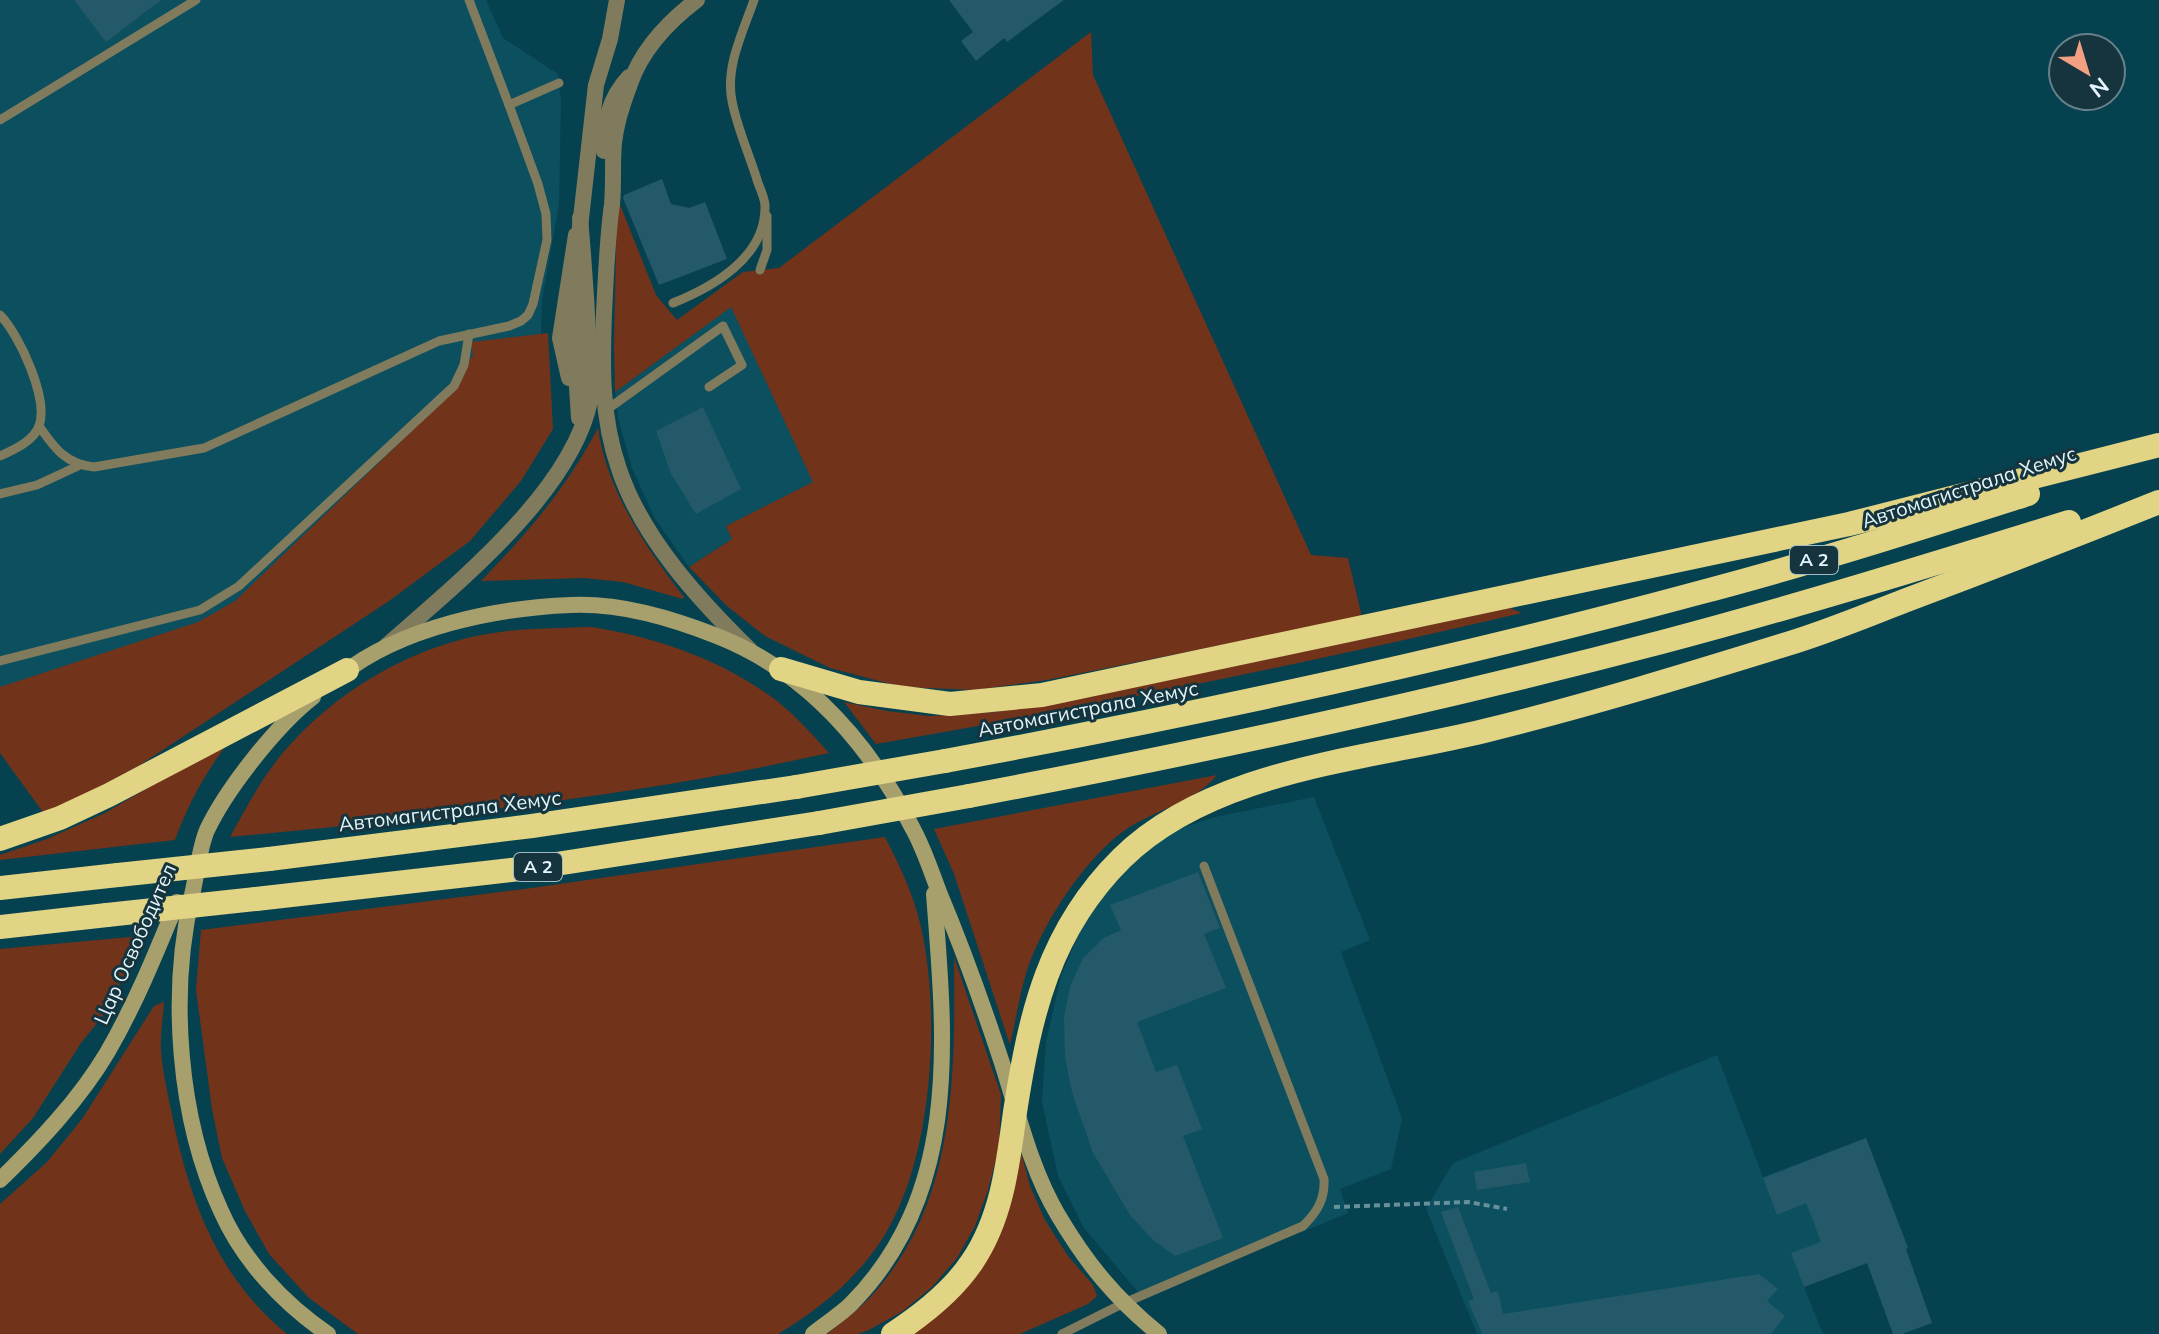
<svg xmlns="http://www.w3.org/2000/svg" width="2159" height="1334" font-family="Mulish,sans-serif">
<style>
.built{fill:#0c4f5f}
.green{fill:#72331b}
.building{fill:#245969}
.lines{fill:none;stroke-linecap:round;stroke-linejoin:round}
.path{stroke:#67909b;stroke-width:4;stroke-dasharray:6 4;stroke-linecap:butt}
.service{stroke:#807b5c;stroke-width:9}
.minor{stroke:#807b5c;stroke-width:16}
.secondary{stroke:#a7a06d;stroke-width:16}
.motorway{stroke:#e1d484;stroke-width:24}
.motorway-bridge{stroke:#e1d484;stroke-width:24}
.labels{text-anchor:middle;stroke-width:6;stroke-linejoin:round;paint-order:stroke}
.shield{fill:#15343e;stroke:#a5bbc2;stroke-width:2}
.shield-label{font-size:18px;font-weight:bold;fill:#e3f5fb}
.street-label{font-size:20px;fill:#e3f5fb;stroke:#15343e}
</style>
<rect width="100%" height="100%" fill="#064150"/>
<g class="built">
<path d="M0 0H486L503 38 558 74 561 102 559 205 542 300 538 423 208 673 0 720Z"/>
<path d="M731 306 814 482 727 526 732 539 689 567 655 519 632 468 618 418 615 392Z"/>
<path d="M1314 797 1370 940 1341 952 1402 1118 1391 1169 1340 1189 1348 1213 1143 1298 1084 1228 1058 1176 1042 1102 1046 1042 1061 976 1078 936 1096 902 1146 847 1178 829 1215 817Z"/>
<path d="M1717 1055 1763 1177 1866 1138 1908 1248 1804 1287 1823 1334H1477L1426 1209 1453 1163Z"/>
</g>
<g class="green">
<path d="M1091 32 1093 75 1311 555 1348 558 1362 617 1047 680 974 690 902 687 830 668 765 636 727 606 689 567 732 539 726 526 813 482 731 307 615 392 614 345 617 197 656 295 677 320 743 272 779 268Z"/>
<path d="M548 333 553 429 521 481 470 541 389 601 137 767 45 815 0 753V687L198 622 235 601 442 402 473 355 471 342Z"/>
<path d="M598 428C607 491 646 548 684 597L683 599 623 582 584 578 481 581C527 534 567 487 598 428Z"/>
<path d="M1510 608 1522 613C1308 663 1093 707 876 744L844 702 887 711 930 716 995 712 1206 672Z"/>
<path d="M592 627C653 637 714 657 766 693 790 709 810 732 829 753 632 797 431 818 230 837 245 810 259 783 278 759 332 692 415 643 500 632 531 628 561 628 592 627Z"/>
<path d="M231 739C206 771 189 802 175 840L0 860V855L47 839 105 813Z"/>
<path d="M1217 775C1193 804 1159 808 1128 828 1087 855 1044 921 1028 967 1020 992 1016 1019 1010 1045L954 874 934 829Z"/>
<path d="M885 837C900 866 914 896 921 927 941 1015 933 1158 884 1236 857 1279 821 1308 778 1334H358L309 1298 269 1254 245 1211 222 1158 212 1109 196 990 201 930 532 888Z"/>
<path d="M141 936 125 974 106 1012 81 1043 33 1118 0 1154V949Z"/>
<path d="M954 957 1001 1095 999 1147 988 1190 975 1226 957 1258 932 1287 903 1311 869 1330 858 1334H827C843 1321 860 1309 873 1294 957 1202 955 1073 954 957Z"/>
<path d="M164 1002C163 1018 160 1035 161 1051 163 1077 170 1103 175 1129 193 1209 221 1280 287 1334H0V1204L47 1162 82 1119 154 1006Z"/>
<path d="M1018 1141 1030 1186 1045 1220 1068 1256 1093 1285 1097 1296 1088 1304 1020 1334H901L946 1302Z"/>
</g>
<g class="building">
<path d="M74 0H161L106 42Z"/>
<path d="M949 0H1064L1007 42 1004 38 976 61 961 41 973 32Z"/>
<path d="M662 179 671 204 689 208 705 202 727 259 659 285 623 198 624 195Z"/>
<path d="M703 407 741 489 696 514 671 474 656 431Z"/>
<path d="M1198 872 1220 928 1204 934 1226 988 1137 1022 1156 1072 1177 1065 1202 1129 1183 1136 1223 1238 1175 1256 1153 1240 1130 1215 1093 1153 1072 1092 1065 1057 1064 1018 1070 986 1083 958 1104 938 1121 930 1110 905Z"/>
<path d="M1866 1138 1908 1248 1906 1249 1932 1323 1902 1334H1893L1867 1263 1804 1287 1791 1253 1821 1242 1812 1218 1806 1203 1777 1215 1763 1178Z"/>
<path d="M1526 1163 1530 1182 1477 1190 1474 1172Z"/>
<path d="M1458 1207 1491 1293 1498 1291 1503 1314 1759 1274 1778 1289 1767 1301 1785 1316 1771 1334H1482L1468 1301 1474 1299 1441 1212Z"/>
</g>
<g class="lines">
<path class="path" d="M1334 1207 1468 1202 1507 1209"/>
<g class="service">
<path d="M509 105 559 83"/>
<path d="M0 120 196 0"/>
<path d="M760 270 767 250V216"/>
<path d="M673 303C713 287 766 257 765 206 765 199 761 190 758 183 750 156 737 128 732 101 725 67 743 32 754 0"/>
<path d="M0 315C19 334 49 399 39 426 34 441 13 450 0 456"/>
<path d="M605 411 723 326 742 365 709 387"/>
<path d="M39 426C55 449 66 464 94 467L204 448 439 341 509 326 521 321 528 315 533 304 547 240 546 214 538 184 509 105 469 0"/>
<path d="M0 494 37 485 78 466"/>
<path d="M0 661 200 610 239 586 454 386 464 365 469 334"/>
<path d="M1062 1334 1122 1304 1303 1226C1317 1212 1325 1200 1324 1179L1204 866"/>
</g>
<g class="minor">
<path d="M697 0C668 22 642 49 630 84 623 102 616 124 614 143 612 163 614 183 612 204 607 240 606 276 604 313 602 367 601 417 619 469 642 538 699 600 750 650"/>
<path d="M604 151C605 121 608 100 629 77"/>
<path d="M580 227 596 85 610 39 617 0"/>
<path d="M577 278 574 340 579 418"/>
<path d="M569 378 560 338 576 235"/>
<path d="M386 646C454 586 571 493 590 401 593 386 589 367 589 352 587 307 584 263 580 218"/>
</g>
<g class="secondary">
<path d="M341 675C401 627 496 608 571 605 621 603 671 618 717 636 808 672 869 743 913 829 924 849 931 871 939 892 963 949 983 1005 1002 1063 1018 1113 1031 1170 1058 1215 1087 1264 1115 1298 1159 1334"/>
<path d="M313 697C277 725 227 788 207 830 199 849 197 874 192 895 169 994 178 1118 221 1211 243 1261 284 1304 328 1334"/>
<path d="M0 1180C39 1142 79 1100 107 1053 135 1005 156 953 177 902"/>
<path d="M813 1334C825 1324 840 1315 851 1304 962 1192 945 1038 934 894"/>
</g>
<g class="motorway">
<path d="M781 669 859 692 950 704 1042 695 1849 524 2159 445"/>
<path d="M945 761C1198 714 1450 660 1698 593 1809 564 1918 529 2028 494"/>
<path d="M969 796C1202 752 1433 702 1662 642 1798 606 1934 564 2069 522"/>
<path d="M0 839 60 818 109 795 347 670"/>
<path d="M269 859 532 826 796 787"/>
<path d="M0 888 118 875"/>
<path d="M256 899 537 867 819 823"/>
<path d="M0 927 107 915"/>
<path d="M893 1334C922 1315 952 1292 972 1262 1002 1218 1008 1164 1015 1112 1030 1014 1049 930 1122 858 1213 769 1365 760 1484 731 1586 706 1687 675 1787 644 1827 632 1865 616 1904 601 1989 569 2074 536 2159 502"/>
</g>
<g class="motorway-bridge">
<path d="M796 787 945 761"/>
<path d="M819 823 969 796"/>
<path d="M118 875 269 859"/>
<path d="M107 915 256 899"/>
</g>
</g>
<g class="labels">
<g class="shield">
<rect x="1790" y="546" width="48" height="28" rx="6"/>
<rect x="514" y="853" width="48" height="28" rx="6"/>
</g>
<g class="shield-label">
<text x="1814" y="566">A 2</text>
<text x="538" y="873">A 2</text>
</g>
<g class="street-label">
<text transform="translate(1969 487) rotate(-18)" y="7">Автомагистрала Хемус</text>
<text transform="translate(1088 709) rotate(-11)" y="7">Автомагистрала Хемус</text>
<text transform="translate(450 811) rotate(-7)" y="7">Автомагистрала Хемус</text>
<text transform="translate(135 944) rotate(-66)" y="7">Цар Освободител</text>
</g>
</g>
<g transform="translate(2087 72) rotate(142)"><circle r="38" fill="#15343e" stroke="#67818a" stroke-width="2"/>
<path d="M0-6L14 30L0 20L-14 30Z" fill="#f3a082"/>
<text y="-12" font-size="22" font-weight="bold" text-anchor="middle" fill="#e3f5fb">N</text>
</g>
</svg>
